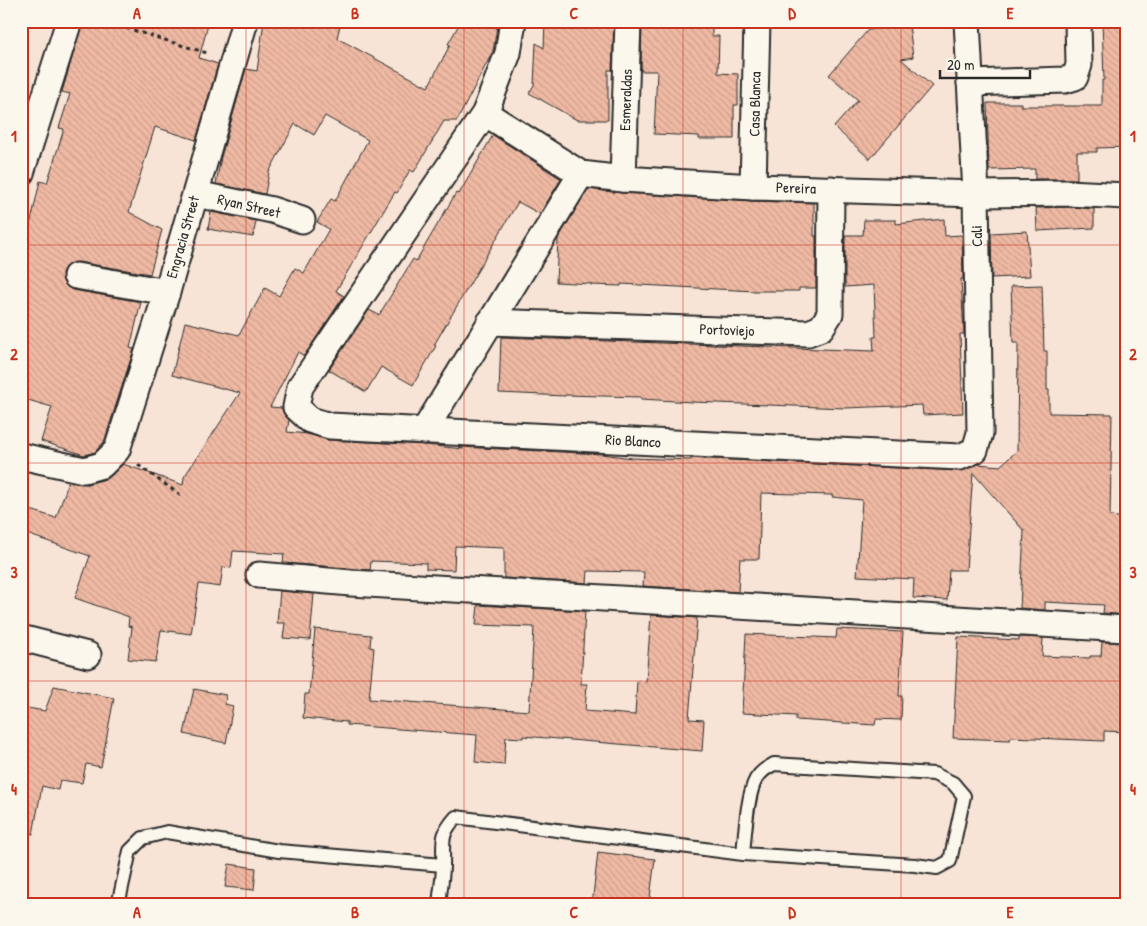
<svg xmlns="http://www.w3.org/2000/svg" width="1147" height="926" font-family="'Patrick Hand',sans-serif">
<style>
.building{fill:url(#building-back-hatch);stroke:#2b2b2b}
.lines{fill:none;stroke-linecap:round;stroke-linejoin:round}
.lane-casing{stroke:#2b2b2b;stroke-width:16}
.street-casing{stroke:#2b2b2b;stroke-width:29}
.path{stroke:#2b2b2b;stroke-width:3;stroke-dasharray:4 4;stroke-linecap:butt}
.lane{stroke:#fbf7ec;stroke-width:12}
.street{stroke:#fbf7ec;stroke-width:25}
.grid{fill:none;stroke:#c8321e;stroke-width:1;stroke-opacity:0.55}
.labels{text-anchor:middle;stroke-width:4;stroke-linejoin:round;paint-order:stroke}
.street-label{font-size:15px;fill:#2b2b2b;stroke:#fbf7ec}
.neatline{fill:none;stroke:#c8321e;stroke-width:2}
.grid-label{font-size:16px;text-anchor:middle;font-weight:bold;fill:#c8321e}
</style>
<defs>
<pattern id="building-back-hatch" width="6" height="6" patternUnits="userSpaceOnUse" patternTransform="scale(1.25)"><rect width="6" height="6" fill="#efb9a3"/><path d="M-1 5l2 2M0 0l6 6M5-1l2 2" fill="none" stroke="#cd9f8c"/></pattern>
</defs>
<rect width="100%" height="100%" fill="#f7e4d6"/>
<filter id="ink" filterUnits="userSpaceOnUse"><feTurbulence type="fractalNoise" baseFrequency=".02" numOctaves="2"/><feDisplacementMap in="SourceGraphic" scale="10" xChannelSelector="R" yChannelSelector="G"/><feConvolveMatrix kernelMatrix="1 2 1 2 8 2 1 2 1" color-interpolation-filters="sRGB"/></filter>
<g filter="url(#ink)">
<g class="building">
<path d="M83 21H209L199 58 218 64 196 140 155 127 129 212 162 230 150 274 78 262 71 263 65 267 62 273 63 281 67 287 73 290 141 302 130 348 134 349 104 442 95 452 84 455 41 441 52 407 21 398V233L28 234 40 181 47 183 64 129 59 128 70 94 62 92Z"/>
<path d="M264 21H341L337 38 428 87 450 45 448 44 461 21H498L493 51 457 121H444L414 172 410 170 397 193 395 192 336 291 344 296 304 356 298 352 270 407 282 408 283 412 289 420 287 432 308 434 329 440 426 445 463 449 460 447 602 454 632 458 691 460V458L959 471 978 464 1000 466 1017 451 1018 343H1013L1011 286 1042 285 1044 351H1047V390H1049V413L1112 414 1110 516 1126 518V615L1103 613 1104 605 1045 602V610L1020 608 1024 531 973 473 966 570H949L947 600 913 598 914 579 857 576 862 500 832 497V495L761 493 759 559H740L738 592 643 586 644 572 588 571 587 583 504 578V548L455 546 454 570 426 569V563L371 561 370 570 324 566 283 563 284 554 233 551 231 568 223 567 220 587 199 584 191 634 161 630 156 662 128 659 132 627 128 626 129 617 75 598 90 556 21 532V507L56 518 69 481 87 484 106 479 112 475 123 464 183 485 184 477 240 393 172 375 185 322 239 335 265 288 279 296 295 268 304 273 329 229 317 222 331 199 335 201 368 140 325 116 314 135 295 124 269 172 265 194 216 184 221 157 246 69 257 71Z"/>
<path d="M545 21H614L612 70H608V120H577L529 93 534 85 536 43 544 48Z"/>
<path d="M642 21H712V36H719L718 73 738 74V105H734V139H699V136L654 134 657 71H641Z"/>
<path d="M1102 21H1126V147L1097 148V152H1077V179H1035V169L989 170 987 103H1021V106H1102V80H1104Z"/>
<path d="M909 24 913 57 901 59 932 86 870 159 834 127 858 100 829 75 868 30Z"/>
<path d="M493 135 561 179 540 214 518 202 434 345 436 346 413 385 381 367 366 392 329 370 369 310 379 315 413 259 416 261 456 193 459 194Z"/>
<path d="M588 189 622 193 752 201 814 203V236H816V288H799V291H755L621 284V286L591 285V284L556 282 558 239Z"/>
<path d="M1068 207 1094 209V228L1037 231 1036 208Z"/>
<path d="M211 212 256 221 253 237 208 229Z"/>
<path d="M944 219 945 236 962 235 963 279H961L964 334H960L963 413 923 415 922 405 845 408 692 402 641 399V397L565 395V396L499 393 501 337 874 351 873 337H876L874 285 845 287V235H863L864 220H896V224Z"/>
<path d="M1027 231 1030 276 992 278 991 233Z"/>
<path d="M280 591 314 594 310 640 283 638 285 623H277Z"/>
<path d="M478 605 585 611 581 684H587L585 711 635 715 637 681 646 682 651 615 697 618 689 719 704 720 702 751 523 736V738L506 737 504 765 475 762 477 735 347 725V722L303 718 305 694H309L315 629 371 635 370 647 374 648 369 699 529 711 534 627 476 625Z"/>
<path d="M837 629 903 632 899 696H902L901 720 876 719 875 725 796 720V716L742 713 746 634 836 638Z"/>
<path d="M958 637 1019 640V637L1043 638 1042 656 1090 658V656H1101L1102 642 1126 643V732L1104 731V741L1011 737 1010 740 953 738Z"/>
<path d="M54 686 114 698 101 767 86 764 82 783 60 780 58 790 42 786 33 834 21 833V707L45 711Z"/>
<path d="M194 689 226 695 225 704 233 706 226 743 184 734Z"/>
<path d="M598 852 655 859 649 905H592Z"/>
<path d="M229 864 256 868 254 890 225 887Z"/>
</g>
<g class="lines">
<defs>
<g id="lane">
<path d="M118 905 130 851 143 838 167 832 279 851 443 865"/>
<path d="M439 905C440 892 443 878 443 865 444 841 439 836 456 817L743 854 915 865 937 868 950 861 964 796 953 783 934 774 774 764C767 768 761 771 756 779 747 795 745 834 743 854"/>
</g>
<g id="street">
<path d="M513 21 508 53 485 113 300 387 296 407 310 420 330 426 960 457 975 450 980 433 976 194 967 21"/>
<path d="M970 83 1065 80 1075 77 1079 65 1078 21"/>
<path d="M485 113 581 174 623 179 753 187 976 194 1068 193 1126 196"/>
<path d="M21 173 69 21"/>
<path d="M623 179 628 21"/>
<path d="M753 187 757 21"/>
<path d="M196 194 272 210 302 220"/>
<path d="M76 276 167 292"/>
<path d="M490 322 808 333 821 328 830 314 831 189"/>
<path d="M424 431 581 174"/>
<path d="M21 456 84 470 102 465 117 450 167 292 245 21"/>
<path d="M259 575 351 583 1126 629"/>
<path d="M21 638 88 655"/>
</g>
</defs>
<use href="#lane" class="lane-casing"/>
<use href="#street" class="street-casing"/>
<g class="path">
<path d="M103 21 207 53"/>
<path d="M138 465 183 497"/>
</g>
<use href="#lane" class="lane"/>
<use href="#street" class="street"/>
</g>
</g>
<path class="grid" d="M246 21V905M464 21V905M683 21V905M901 21V905M21 245H1126M21 463H1126M21 681H1126"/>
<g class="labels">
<g class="street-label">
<text transform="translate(626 100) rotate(-88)" y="5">Esmeraldas</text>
<text transform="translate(755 104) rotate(-89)" y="5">Casa Blanca</text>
<text transform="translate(796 188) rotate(2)" y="5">Pereira</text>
<text transform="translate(249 206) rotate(13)" y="5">Ryan Street</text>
<text transform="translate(977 236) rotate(-91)" y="5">Cali</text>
<text transform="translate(183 237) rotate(-74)" y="5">Engracia Street</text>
<text transform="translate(727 330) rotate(2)" y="5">Portoviejo</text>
<text transform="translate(633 441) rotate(3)" y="5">Rio Blanco</text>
</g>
</g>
<rect width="1147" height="926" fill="none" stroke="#fbf7ec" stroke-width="55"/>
<path d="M940 70v8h90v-8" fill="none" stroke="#2b2b2b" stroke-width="2.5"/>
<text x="947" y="70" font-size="15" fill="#2b2b2b" stroke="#fbf7ec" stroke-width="4" paint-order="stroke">20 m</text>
<rect x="28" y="28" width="1092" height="870" class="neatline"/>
<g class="grid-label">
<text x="137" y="19">A</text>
<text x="355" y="19">B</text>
<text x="574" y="19">C</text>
<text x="792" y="19">D</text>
<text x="1010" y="19">E</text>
<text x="14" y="142">1</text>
<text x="1133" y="142">1</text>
<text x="14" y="360">2</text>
<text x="1133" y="360">2</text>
<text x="14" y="578">3</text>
<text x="1133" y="578">3</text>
<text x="14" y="795">4</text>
<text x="1133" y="795">4</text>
<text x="137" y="918">A</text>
<text x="355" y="918">B</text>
<text x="574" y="918">C</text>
<text x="792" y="918">D</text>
<text x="1010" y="918">E</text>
</g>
</svg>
